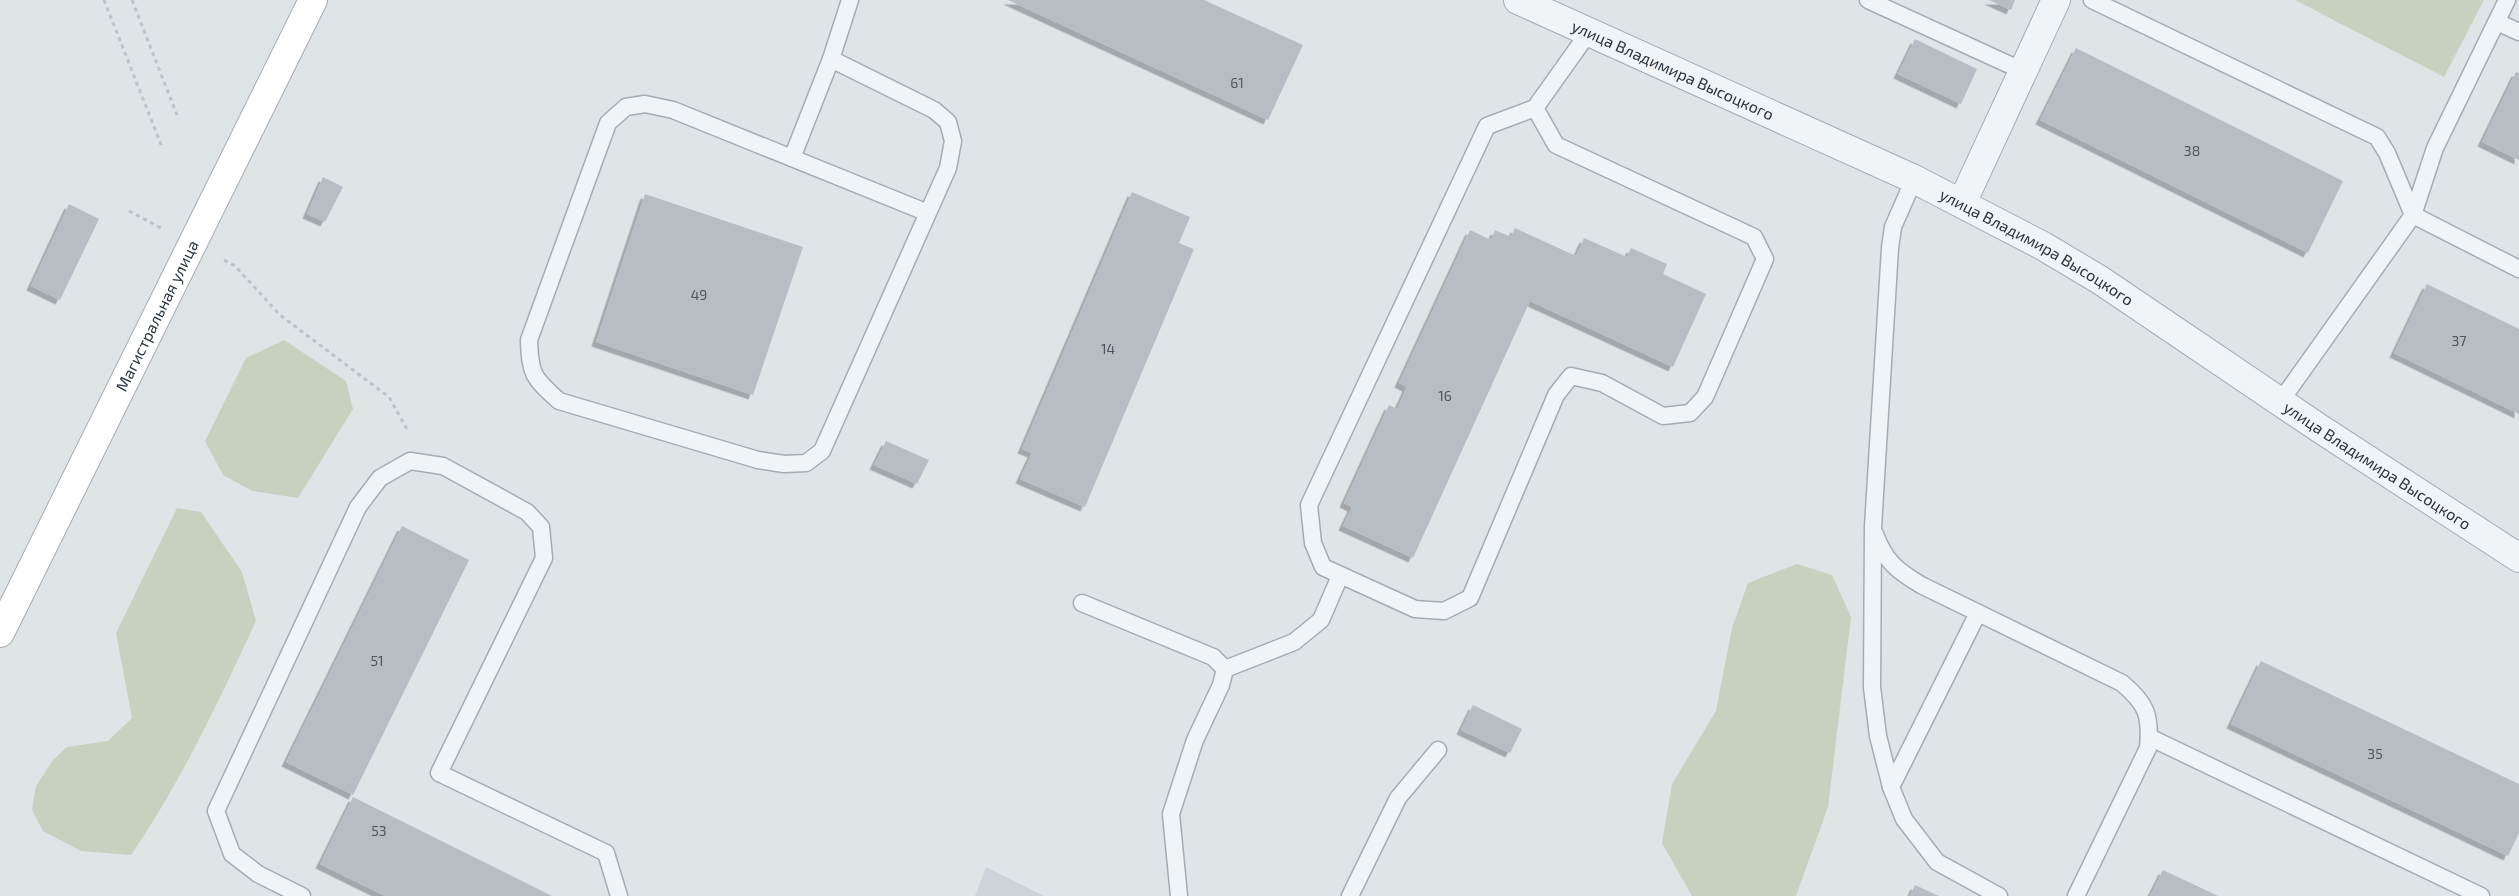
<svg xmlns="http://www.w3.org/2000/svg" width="2519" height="896" font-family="'Exo 2',sans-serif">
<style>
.built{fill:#cdd3d9}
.green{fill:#c7d1c0}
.building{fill:#b6bec4;filter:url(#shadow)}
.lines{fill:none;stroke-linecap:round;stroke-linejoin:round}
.service-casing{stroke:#a5acb1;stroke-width:19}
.minor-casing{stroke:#a5acb1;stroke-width:30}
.secondary-casing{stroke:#a5acb1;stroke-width:30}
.path{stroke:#bdc2c6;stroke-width:3;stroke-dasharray:4 4;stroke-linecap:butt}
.service{stroke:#f1f4f6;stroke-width:16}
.minor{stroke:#f1f4f6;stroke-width:28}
.secondary{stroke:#fff;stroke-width:28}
.labels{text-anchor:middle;stroke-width:4.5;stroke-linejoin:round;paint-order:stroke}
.number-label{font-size:14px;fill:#4c5660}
.street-label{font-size:16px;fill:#29343e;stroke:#eef2f5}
</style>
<defs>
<filter id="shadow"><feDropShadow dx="-4.5" dy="4.5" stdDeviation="0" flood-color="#0004"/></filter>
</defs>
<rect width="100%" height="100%" fill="#dfe4e7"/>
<path class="built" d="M986 867 1044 896H975Z"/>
<g class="green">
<path d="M2295 0H2484L2444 77Z"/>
<path d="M284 340 346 381 353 409 298 498 252 491 223 475 205 441 246 358Z"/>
<path d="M177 508 201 512 242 572 256 621C219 701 181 782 131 855L81 851 43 831 32 810 36 786 53 760 67 747 108 741 132 718 116 633Z"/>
<path d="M1797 564 1832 575 1851 617 1828 807 1796 896H1692L1662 843 1672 784 1716 711 1732 628 1748 583Z"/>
</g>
<g class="building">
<path d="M1008 0H1204L1303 45 1268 120Z"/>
<path d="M1989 0H2015L2011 10Z"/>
<path d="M1915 39 1977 69 1961 104 1898 74Z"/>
<path d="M2076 48 2343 181 2308 253 2040 120Z"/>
<path d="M2516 72 2519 73V160L2482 142Z"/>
<path d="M323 177 343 187 325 222 307 214Z"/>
<path d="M1132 192 1190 217 1179 243 1194 249 1085 507 1020 479 1032 453 1022 449Z"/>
<path d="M645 194 803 247 753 395 596 342Z"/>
<path d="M69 204 99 219 60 300 31 286Z"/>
<path d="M1515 228 1576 256 1584 238 1627 257 1631 248 1667 264 1663 274 1706 294 1673 367 1530 301 1413 558 1343 526 1352 507 1344 503 1389 405 1397 409 1407 387 1399 383 1470 230 1491 240 1495 230 1511 237Z"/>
<path d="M2427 284 2519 329V414L2394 353Z"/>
<path d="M886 441 929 460 917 484 874 465Z"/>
<path d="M402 526 469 560 353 795 286 762Z"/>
<path d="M2261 661 2519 784V833L2508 856 2231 724Z"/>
<path d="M1473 705 1522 729 1510 753 1461 730Z"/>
<path d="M353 797 552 896H385L320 864Z"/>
<path d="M2163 870 2218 896H2150Z"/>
<path d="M1915 885 1939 896H1910Z"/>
</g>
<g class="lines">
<defs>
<g id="service">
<path d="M1868 0 2023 71"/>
<path d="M2092 0 2377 137 2387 153 2413 215 2435 148 2507 0"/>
<path d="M2497 22 2519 32"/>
<path d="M831 59 934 110 948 122 953 141 948 168 822 451 806 463 784 464 758 460 559 401C533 378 530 374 529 340L608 123 626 107 645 104 673 110 928 213"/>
<path d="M1535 108 1556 145 1754 237 1765 259 1705 397 1690 413 1663 416 1602 383 1571 376 1556 395 1470 598 1444 611 1415 609 1323 567 1313 543 1309 505 1487 126 1535 108 1589 32"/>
<path d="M792 158 831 59 850 0"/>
<path d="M1914 179 1893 227 1890 248 1873 527 1872 687 1878 736 1891 787 1904 819 1937 862 1999 896"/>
<path d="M2280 402 2413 215 2519 269"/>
<path d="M1875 534C1885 561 1896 570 1921 585L2122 683C2147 704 2151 716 2148 748L2076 896"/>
<path d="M1082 603 1213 657 1225 669 1221 685 1195 740 1171 814 1179 896"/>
<path d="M1225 669 1294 642 1321 620 1340 576"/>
<path d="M2149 737 2481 896"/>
<path d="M1891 787 1978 613"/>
<path d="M302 896 258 874 232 854 216 811 358 507 380 478 410 461 443 466 527 512 541 527 544 558 439 773 606 853 619 896"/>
<path d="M1350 896 1398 798 1438 750"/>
</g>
<g id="minor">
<path id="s1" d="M1518 0 1914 179 2043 246 2100 280 2319 428 2519 558"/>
<path d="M1962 203 2056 0"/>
</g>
<g id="secondary">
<path id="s2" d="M0 633 313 0"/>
</g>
</defs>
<use href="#service" class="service-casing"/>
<use href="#minor" class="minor-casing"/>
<use href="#secondary" class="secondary-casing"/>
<g class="path">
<path d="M104 0 162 147"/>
<path d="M132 0 177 115"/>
<path d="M129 211 161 228"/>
<path d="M224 260 235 266 280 315 389 397 408 431"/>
</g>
<use href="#service" class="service"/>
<use href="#minor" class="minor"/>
<use href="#secondary" class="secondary"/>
</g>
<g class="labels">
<g class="number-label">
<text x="1237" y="88">61</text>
<text x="2192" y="156">38</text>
<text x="699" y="300">49</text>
<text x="2459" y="346">37</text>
<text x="1108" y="354">14</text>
<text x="1445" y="401">16</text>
<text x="377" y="666">51</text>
<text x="2375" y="759">35</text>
<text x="379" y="836">53</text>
</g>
<g class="street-label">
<text dy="6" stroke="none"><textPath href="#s1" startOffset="170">улица Владимира Высоцкого</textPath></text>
<text dy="6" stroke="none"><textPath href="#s1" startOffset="575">улица Владимира Высоцкого</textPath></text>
<text dy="6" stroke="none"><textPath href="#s2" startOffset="354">Магистральная улица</textPath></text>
<text dy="6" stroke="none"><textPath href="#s1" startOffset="980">улица Владимира Высоцкого</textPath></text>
</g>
</g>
</svg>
